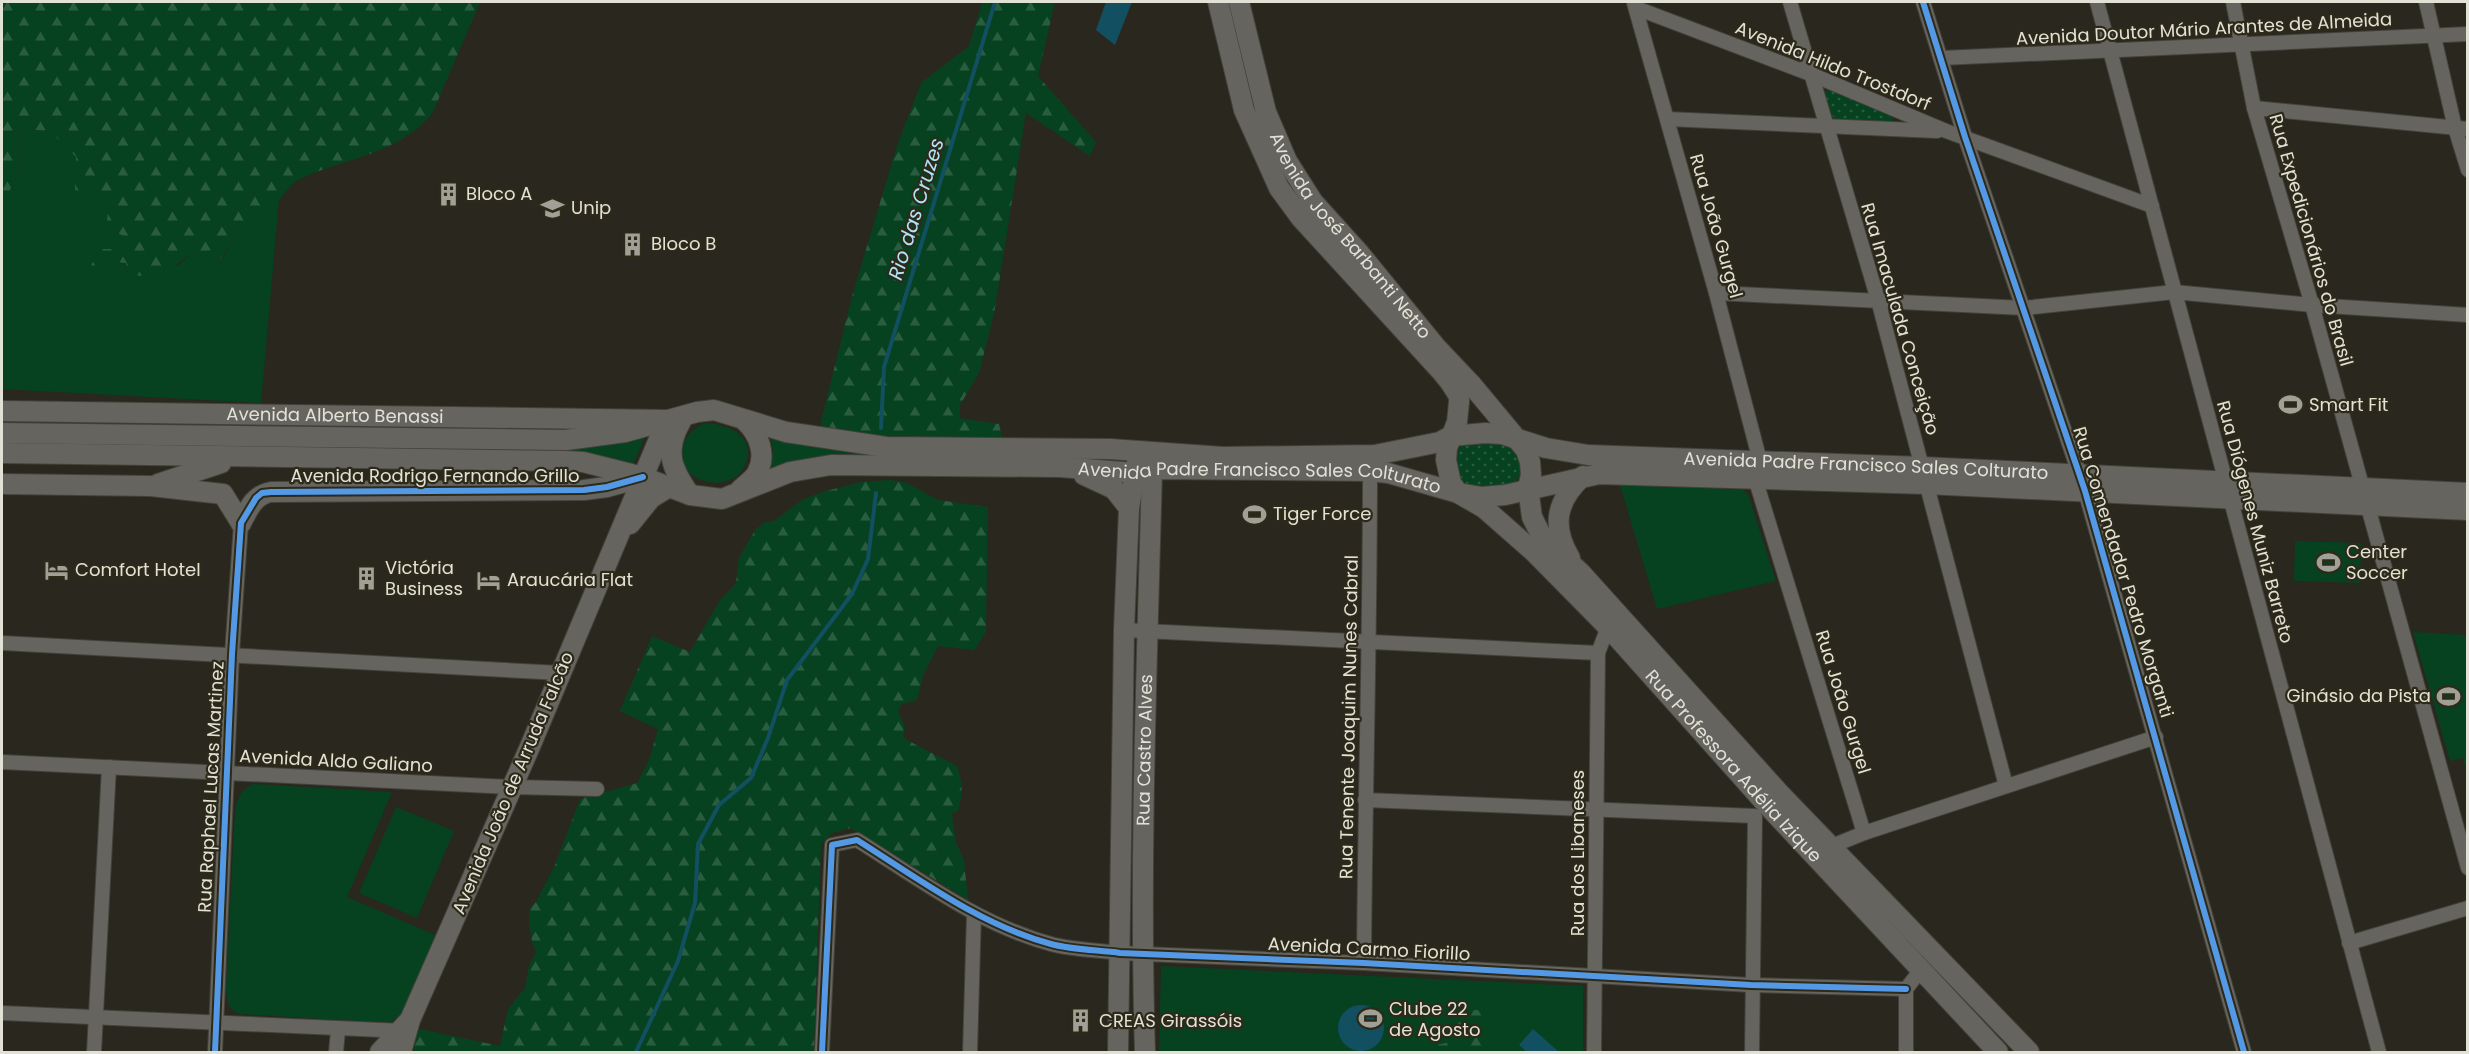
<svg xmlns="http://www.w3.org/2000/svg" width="2469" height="1054" font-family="Poppins,sans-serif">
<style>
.grass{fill:#064220}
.forest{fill:url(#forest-firs)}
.park{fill:url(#park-dots)}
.water{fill:#125061}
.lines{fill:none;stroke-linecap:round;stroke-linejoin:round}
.stream{stroke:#125061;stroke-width:4}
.street-casing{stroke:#43423a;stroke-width:16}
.secondary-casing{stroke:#43423a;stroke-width:22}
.street{stroke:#66645e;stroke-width:14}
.secondary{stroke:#66645e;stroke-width:20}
.cycleway-casing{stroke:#2d2a1a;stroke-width:10}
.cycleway{stroke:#5399e6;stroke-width:6}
.labels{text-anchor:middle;stroke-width:4.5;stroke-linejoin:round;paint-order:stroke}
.street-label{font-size:18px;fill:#e2e1d6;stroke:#2d2a1a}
.poi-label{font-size:18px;fill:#e2e1d6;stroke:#2d2a1a;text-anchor:start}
.water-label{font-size:20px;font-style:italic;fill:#b0e4f8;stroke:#2d2a1a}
</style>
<defs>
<pattern id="forest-firs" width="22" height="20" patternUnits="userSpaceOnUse" patternTransform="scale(1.5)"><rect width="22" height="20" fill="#064220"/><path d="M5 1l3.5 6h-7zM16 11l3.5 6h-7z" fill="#2a5d40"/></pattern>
<pattern id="park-dots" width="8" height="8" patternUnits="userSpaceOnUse" patternTransform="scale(1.5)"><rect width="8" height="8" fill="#064220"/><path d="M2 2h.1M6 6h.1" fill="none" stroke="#2a5d40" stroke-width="1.8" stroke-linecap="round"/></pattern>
</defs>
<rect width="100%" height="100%" fill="#29271e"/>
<g class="grass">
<path d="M19 129 50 131 76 157 110 199 135 243 122 249H103L115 262 179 265 193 252 219 263 233 242 279 200 261 403 2 389V190L9 192 18 171Z"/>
<path d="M706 423C732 424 760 440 743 469 733 487 704 486 690 473 670 456 686 429 706 423Z"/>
<path d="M647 433 631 469 571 456 570 447Z"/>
<path d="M770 434 1128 456V461L871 455 811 459 769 471 773 451Z"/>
<path d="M1620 485 1742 489 1748 494 1776 581 1657 609Z"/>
<path d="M2295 541 2361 543 2360 583 2294 581Z"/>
<path d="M2413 632 2467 635V775L2463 758 2450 761Z"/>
<path d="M254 784 392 792 347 897 435 935 408 1004 403 1012 390 1023 240 1014C228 1011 227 1000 226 988L235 810C238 797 241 788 254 784Z"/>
<path d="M396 807 454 831 417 918 359 893Z"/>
<path d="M1161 966 1583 986V1052H1159Z"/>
</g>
<g class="forest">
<path d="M2 2H480L433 112C402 153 346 158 302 178 291 183 287 191 279 200 266 214 249 226 235 240 228 247 224 255 218 263L193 252 160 277 129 275 126 263 115 262 103 274 91 265 103 249H122L135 242 106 227 110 199 75 190 76 157 50 131 19 129 18 171 9 192 2 190Z"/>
<path d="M982 2H1055L1038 76 1096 142 1090 156 1026 113 994 314 979 373 960 405V418L999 424 1002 437 924 441 873 438 819 430 852 296 898 143 921 83 969 46Z"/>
<path d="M890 480 907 483 938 500 988 507 986 632 974 650 938 646 924 673 917 700 902 704 898 711 905 727 903 738 957 766C963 783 963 793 958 811L952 814 956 842 964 860 968 900 851 828 832 833 821 844 814 1052H414L415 1028 500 1046 508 1009 525 988 529 965 536 952 532 942 529 922 530 908 536 902 555 865 580 799 637 783 649 760 658 729 620 711 652 636 690 652 720 600 736 583 739 557 756 529 765 522 774 521 802 500 822 492 861 482Z"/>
<path d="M1463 1010H1479L1485 1013 1478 1030 1503 1052H1424L1427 1047 1450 1042C1449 1027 1446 1015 1463 1010Z"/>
</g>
<g class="park">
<path d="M1830 90 1891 114 1893 121 1890 123 1838 120 1829 114 1823 95 1826 91Z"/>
<path d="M1504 441 1520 452 1522 471 1512 488H1464L1452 459 1462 444Z"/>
</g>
<g class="water">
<path d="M1106 2H1132L1115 45 1096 30Z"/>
<circle cx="1361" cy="1028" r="23"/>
<path d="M1533 1029 1559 1052H1527L1519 1045Z"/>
</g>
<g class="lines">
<g class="stream">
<path d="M881 428 884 367 995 2"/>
<path d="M636 1052 678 961 695 903 698 844 719 805 751 778 768 738 787 680 852 594 868 559 876 493"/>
</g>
<defs>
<g id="street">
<path d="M1790 2 1878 300 2006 786"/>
<path d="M1923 2 1965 137 2085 491 2244 1052"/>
<path d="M2097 2 2379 1052"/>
<path d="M2233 2 2254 108 2312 305 2468 868"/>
<path d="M2426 2 2455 128 2468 170"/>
<path d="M1634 3 1716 293 1760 461"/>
<path d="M1636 8 1813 75 1946 131 2152 206"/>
<path d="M1942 58 2468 34"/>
<path d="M2254 108 2468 129"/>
<path d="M1667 119 1937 131"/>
<path d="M1716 293 2024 308 2174 292 2312 305 2468 315"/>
<path d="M1755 478 1864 833"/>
<path d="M1124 630 1598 653"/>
<path d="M2 643 561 673"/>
<path d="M2 762 512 787 597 789"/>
<path d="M1365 800 1755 816 1752 1052"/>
<path d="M1832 846 1864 833 2156 737"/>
<path d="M2349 943 2468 908"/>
<path d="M1364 963C1365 799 1370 635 1370 471"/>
<path d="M2 1013 404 1031"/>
<path d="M94 1052 109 767"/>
<path d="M215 1052 232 654 241 523"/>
<path d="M336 1052 338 1030"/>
<path d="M822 1052 832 845 857 840C919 879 980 925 1051 944 1073 950 1098 950 1120 953L1364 963 1751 985 1906 989"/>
<path d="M970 1052 974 913"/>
<path d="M1594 1052 1598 653 1608 627"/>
<path d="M1906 1052V989L1920 971"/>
</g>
<g id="secondary">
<path id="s1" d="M1218 2 1244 110 1279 188 1301 218 1441 371 1450 382 1459 396V402L1457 422 1447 448 1446 460 1451 483 1458 493 1484 508 1534 552 1608 627 1768 806 1998 1052"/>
<path id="s2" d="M1239 2 1266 112 1287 161 1313 202 1360 254 1436 347 1471 384 1526 450 1530 462 1531 475 1528 488 1532 517 1542 537 1580 572 1781 795 2029 1052"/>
<path id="s3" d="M2 411 667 420 532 742 410 1020 401 1052"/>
<path d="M681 421C664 451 671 468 690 495"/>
<path id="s4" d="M2 433 566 440 625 432 697 412 714 410 786 432 886 447 1110 449 1223 457 1375 455 1440 442 1451 436 1485 433 1502 434 1546 448 1588 455 1922 467 2468 493"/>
<path id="s5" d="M2 453 565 461 583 462 643 477 690 495 722 499 790 472 831 465 1060 467 1135 473 1156 469 1370 471 1388 473 1458 493 1482 497 1505 495 1599 474 1926 484 2468 510"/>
<path d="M1084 475 1114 489 1129 508"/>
<path d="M2 484 151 486 223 494 241 523"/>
<path d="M158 484 221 463"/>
<path d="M740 490C745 485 754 479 757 473 767 455 759 434 745 421"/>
<path d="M241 523C249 508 254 495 271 492L584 490 607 487 643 477"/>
<path d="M630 524 651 498 669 487"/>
<path d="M1570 558C1551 526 1556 501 1583 476"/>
<path d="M380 1052 408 1022"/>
<path d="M1118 1052 1124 630 1129 508 1137 462"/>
<path id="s6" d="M1145 1052C1139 858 1147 664 1152 470L1148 459"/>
</g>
</defs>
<use href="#street" class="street-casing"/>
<use href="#secondary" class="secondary-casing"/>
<use href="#street" class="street"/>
<use href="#secondary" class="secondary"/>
<defs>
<g id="cycleway">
<path d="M1923 2 1965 137 2085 491 2244 1052"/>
<path d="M215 1052 232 654 241 523 256 498 262 493 271 492 584 490 607 487 643 477"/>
<path d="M822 1052 832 845 857 840C919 879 980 925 1051 944 1073 950 1098 950 1120 953L1364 963 1751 985 1906 989"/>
</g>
</defs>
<use href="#cycleway" class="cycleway-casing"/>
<use href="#cycleway" class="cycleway"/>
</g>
<defs>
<symbol id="building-bare" viewBox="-9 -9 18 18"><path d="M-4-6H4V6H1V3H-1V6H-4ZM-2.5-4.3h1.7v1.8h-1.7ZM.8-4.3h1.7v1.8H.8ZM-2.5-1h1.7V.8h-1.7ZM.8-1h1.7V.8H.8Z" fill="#a1a096" stroke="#2d2a1a" stroke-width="2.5" paint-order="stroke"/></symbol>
<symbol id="university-bare" viewBox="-9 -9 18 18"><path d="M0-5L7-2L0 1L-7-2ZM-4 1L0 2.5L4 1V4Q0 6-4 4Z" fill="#a1a096" stroke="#2d2a1a" stroke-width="2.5" paint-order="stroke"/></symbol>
<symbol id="stadium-bare" viewBox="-9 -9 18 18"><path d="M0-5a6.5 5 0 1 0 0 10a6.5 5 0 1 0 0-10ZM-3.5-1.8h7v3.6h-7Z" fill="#a1a096" stroke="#2d2a1a" stroke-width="2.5" paint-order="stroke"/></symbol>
<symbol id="hotel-bare" viewBox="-9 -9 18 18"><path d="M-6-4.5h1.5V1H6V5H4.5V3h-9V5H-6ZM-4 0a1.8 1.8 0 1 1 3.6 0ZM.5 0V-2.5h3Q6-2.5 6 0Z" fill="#a1a096" stroke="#2d2a1a" stroke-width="2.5" paint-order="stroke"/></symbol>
</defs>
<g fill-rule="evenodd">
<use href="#building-bare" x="432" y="178" width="33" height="33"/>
<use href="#university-bare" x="536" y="192" width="33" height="33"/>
<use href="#building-bare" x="616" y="228" width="33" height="33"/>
<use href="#stadium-bare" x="2274" y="388" width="33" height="33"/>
<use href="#stadium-bare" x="1238" y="498" width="33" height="33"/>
<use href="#stadium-bare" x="2312" y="546" width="33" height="33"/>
<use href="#hotel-bare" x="40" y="554" width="33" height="33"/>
<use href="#building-bare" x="350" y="562" width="33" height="33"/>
<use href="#hotel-bare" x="472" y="564" width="33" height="33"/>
<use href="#stadium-bare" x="2432" y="680" width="33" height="33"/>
<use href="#stadium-bare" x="1354" y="1002" width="33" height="33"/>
<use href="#building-bare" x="1064" y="1004" width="33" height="33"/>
</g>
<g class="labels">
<g class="street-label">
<text transform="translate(2204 29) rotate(-3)" y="6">Avenida Doutor Mário Arantes de Almeida</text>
<text transform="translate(1833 66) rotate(22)" y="6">Avenida Hildo Trostdorf</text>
<text transform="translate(1716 226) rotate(74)" y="6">Rua João Gurgel</text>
<text dy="6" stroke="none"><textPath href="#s2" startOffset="264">Avenida José Barbanti Netto</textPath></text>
<text transform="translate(2311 240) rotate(74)" y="6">Rua Expedicionários do Brasil</text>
<text transform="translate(1900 319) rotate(74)" y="6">Rua Imaculada Conceição</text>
<text dy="6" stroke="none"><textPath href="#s3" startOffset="333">Avenida Alberto Benassi</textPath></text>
<text dy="6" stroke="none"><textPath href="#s4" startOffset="1878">Avenida Padre Francisco Sales Colturato</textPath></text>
<text x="435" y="482">Avenida Rodrigo Fernando Grillo</text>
<text dy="6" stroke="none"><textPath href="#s5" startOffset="1270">Avenida Padre Francisco Sales Colturato</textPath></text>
<text transform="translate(2255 522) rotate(75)" y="6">Rua Diógenes Muniz Barreto</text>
<text transform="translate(2123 572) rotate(73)" y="6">Rua Comendador Pedro Morganti</text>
<text transform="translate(1843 702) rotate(73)" y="6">Rua João Gurgel</text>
<text transform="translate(1349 717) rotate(-89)" y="6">Rua Tenente Joaquim Nunes Cabral</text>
<text dy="6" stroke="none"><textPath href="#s6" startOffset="302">Rua Castro Alves</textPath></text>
<text transform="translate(336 761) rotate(3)" y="6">Avenida Aldo Galiano</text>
<text dy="6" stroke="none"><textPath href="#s1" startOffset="963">Rua Professora Adélia Izique</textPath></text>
<text transform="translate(513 783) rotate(-67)" y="6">Avenida João de Arruda Falcão</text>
<text transform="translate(211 787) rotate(-87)" y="6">Rua Raphael Lucas Martinez</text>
<text transform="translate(1578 853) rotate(-90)" y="6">Rua dos Libaneses</text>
<text transform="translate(1369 949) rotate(3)" y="6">Avenida Carmo Fiorillo</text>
</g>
<g class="poi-label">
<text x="466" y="200">Bloco A</text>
<text x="571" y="214">Unip</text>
<text x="651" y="250">Bloco B</text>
<text x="2309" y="411">Smart Fit</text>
<text x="1273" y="520">Tiger Force</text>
<text x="2346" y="558">Center<tspan x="2346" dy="21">Soccer</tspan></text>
<text x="385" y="574">Victória<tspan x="385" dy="21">Business</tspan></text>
<text x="75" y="576">Comfort Hotel</text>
<text x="507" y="586">Araucária Flat</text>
<text x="2431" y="702" text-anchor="end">Ginásio da Pista</text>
<text x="1389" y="1015">Clube 22<tspan x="1389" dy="21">de Agosto</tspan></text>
<text x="1099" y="1027">CREAS Girassóis</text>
</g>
<g class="water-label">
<text transform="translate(916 209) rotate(-73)" y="7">Rio das Cruzes</text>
</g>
</g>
<rect width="2469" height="1054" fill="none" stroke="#e2e1d6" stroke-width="6"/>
</svg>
